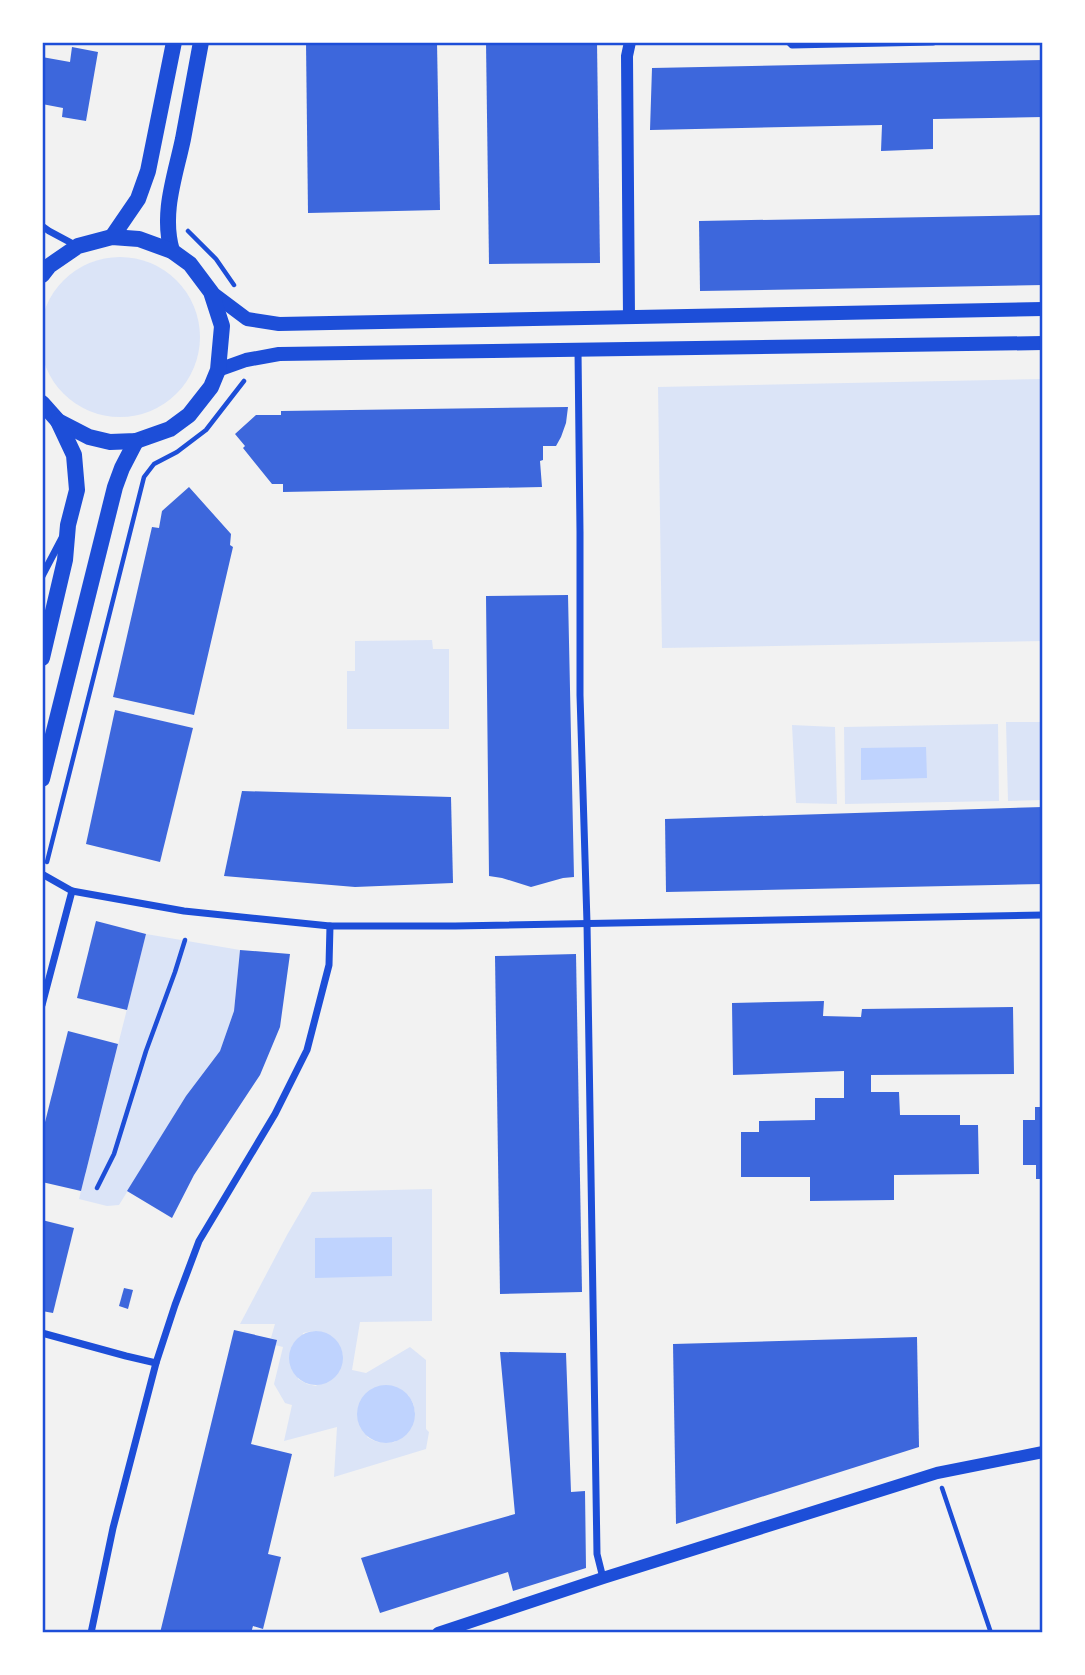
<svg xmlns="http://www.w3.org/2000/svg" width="1085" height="1675" font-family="Lato,sans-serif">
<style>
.green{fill:#dbe4f7;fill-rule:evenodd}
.water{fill:#bfd3fe}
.building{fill:#3d67dc}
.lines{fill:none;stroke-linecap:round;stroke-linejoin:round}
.path{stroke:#1d4ed8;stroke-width:4.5}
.minor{stroke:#1d4ed8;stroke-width:7}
.tertiary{stroke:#1d4ed8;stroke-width:12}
.secondary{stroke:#1d4ed8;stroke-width:14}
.primary{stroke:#1d4ed8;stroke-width:16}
.neatline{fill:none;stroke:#1d4ed8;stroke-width:2.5}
</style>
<rect width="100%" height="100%" fill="#f2f2f2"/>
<g class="green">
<circle cx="120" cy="337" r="80"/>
<path d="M1043 379V641L662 648 658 387Z"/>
<path d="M432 640 433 649H449V729H347V671H355V641Z"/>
<path d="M1006 722H1043V800L1008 801Z"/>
<path d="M998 724 999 801 845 804 844 727Z"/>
<path d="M792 725 835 727 837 804 796 803Z"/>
<path d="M146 934 240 950 234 1011 220 1051 186 1096 119 1205 107 1206 79 1199Z"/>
<path d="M432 1189V1321L360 1322 352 1370 366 1373 410 1347 426 1360V1429L429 1432 426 1449 334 1477 337 1427 284 1441 292 1405 285 1403 274 1384 283 1347 275 1345 276 1340 271 1338 275 1324H240L287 1235 312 1192ZM312 1331C328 1331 339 1340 343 1355L316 1386 307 1384 298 1379 303 1333ZM408 1395 413 1403 415 1412 395 1442C384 1444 377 1443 367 1437Z"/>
</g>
<g class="water">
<path d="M926 747 927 778 861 780V748Z"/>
<path d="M392 1237V1276L315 1278V1238Z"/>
<circle cx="316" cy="1358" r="27"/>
<circle cx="386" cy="1414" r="29"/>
</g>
<g class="building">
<path d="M306 42H437L440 210 308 213Z"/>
<path d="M486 42H597L600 263 489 264Z"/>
<path d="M72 47 98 52 86 121 62 117 63 108 42 104V57L70 62Z"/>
<path d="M1043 60V117L933 119V149L881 151 882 125 650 130 652 68Z"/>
<path d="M1043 215V285L700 291 699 221Z"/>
<path d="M568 407 566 423 561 437 556 446H543V460L540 461 542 487 283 492V484H272L243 448 245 446 235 434 256 415H281V411Z"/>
<path d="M189 487 231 534 230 545 233 547 194 715 113 697 152 527 159 528 162 511Z"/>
<path d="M568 595 574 877 563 878 531 887 502 878 489 876 486 596Z"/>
<path d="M115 710 193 728 160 862 86 844Z"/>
<path d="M242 791 451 797 453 883 355 887 224 876Z"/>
<path d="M1043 807V884L666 892 665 819Z"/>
<path d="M96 921 146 934 127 1010 77 998Z"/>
<path d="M240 950 290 954 280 1027 260 1075 194 1175 172 1218 127 1191 186 1096 220 1051 234 1011Z"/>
<path d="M576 954 582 1292 500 1294 495 956Z"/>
<path d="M824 1001 823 1016 861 1017 862 1009 1013 1007 1014 1074 871 1075V1092H899L900 1115H960V1125H978L979 1174 894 1175V1200L810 1201V1177H741V1132H759V1121L815 1120V1098H844V1071L733 1075 732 1003Z"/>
<path d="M68 1031 118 1044 81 1191 42 1182V1134Z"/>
<path d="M1035 1107H1043V1179H1036V1165H1023V1120H1035Z"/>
<path d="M42 1220 74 1228 53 1313 42 1311Z"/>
<path d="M124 1288 133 1290 128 1309 119 1306Z"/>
<path d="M234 1330 277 1340 251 1444 292 1454 268 1554 281 1557 263 1629 253 1626 251 1633H160Z"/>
<path d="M917 1337 919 1447 676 1524 673 1344Z"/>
<path d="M500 1352 566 1353 571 1492 585 1491 586 1568 513 1591 508 1572 380 1613 361 1558 515 1514Z"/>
</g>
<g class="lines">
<g class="path">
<path d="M188 231 216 259 234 285"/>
<path d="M47 862 144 477 154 464 177 452 206 430 244 381"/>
<path d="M97 1188 114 1154 146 1051 175 972 185 940"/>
<path d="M942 1488 991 1633"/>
</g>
<g class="minor">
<path d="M789 42 792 45 933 42"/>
<path d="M42 226 49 231 77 246"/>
<path d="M578 350 580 532V695L587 923 597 1554 603 1578"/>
<path d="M42 576 62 538"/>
<path d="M42 874 72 891 184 911 330 926H455L1043 915"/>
<path d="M42 1005 72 891"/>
<path d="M42 1333 126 1356 156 1363"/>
<path d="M91 1633 113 1528 156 1363 175 1305 199 1241 275 1114 307 1050 329 965 330 926"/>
</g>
<g class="tertiary">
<path d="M629 318 627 56 630 42"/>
<path d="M438 1633 603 1578 937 1473 1043 1452"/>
</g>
<g class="secondary">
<path d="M211 292 247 319 279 324 1043 309"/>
<path d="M218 370 246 360 279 354 1043 343"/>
</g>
<g class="primary">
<path d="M112 237 138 199 148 171 174 42"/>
<path d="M172 251C161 213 175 177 183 139 189 107 195 74 201 42"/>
<path d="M42 275 49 266 78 246 112 237 139 239 172 251 190 264 211 292 222 326 218 370 211 387 189 415 170 429 136 441 110 442 89 437 58 421 42 403"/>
<path d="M42 658 65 560 68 525 77 490 74 455 58 421"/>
<path d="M42 779 115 487 122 468 136 441"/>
</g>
</g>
<rect width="1085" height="1675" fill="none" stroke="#ffffff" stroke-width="88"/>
<rect x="44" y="44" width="997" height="1587" class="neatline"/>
</svg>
